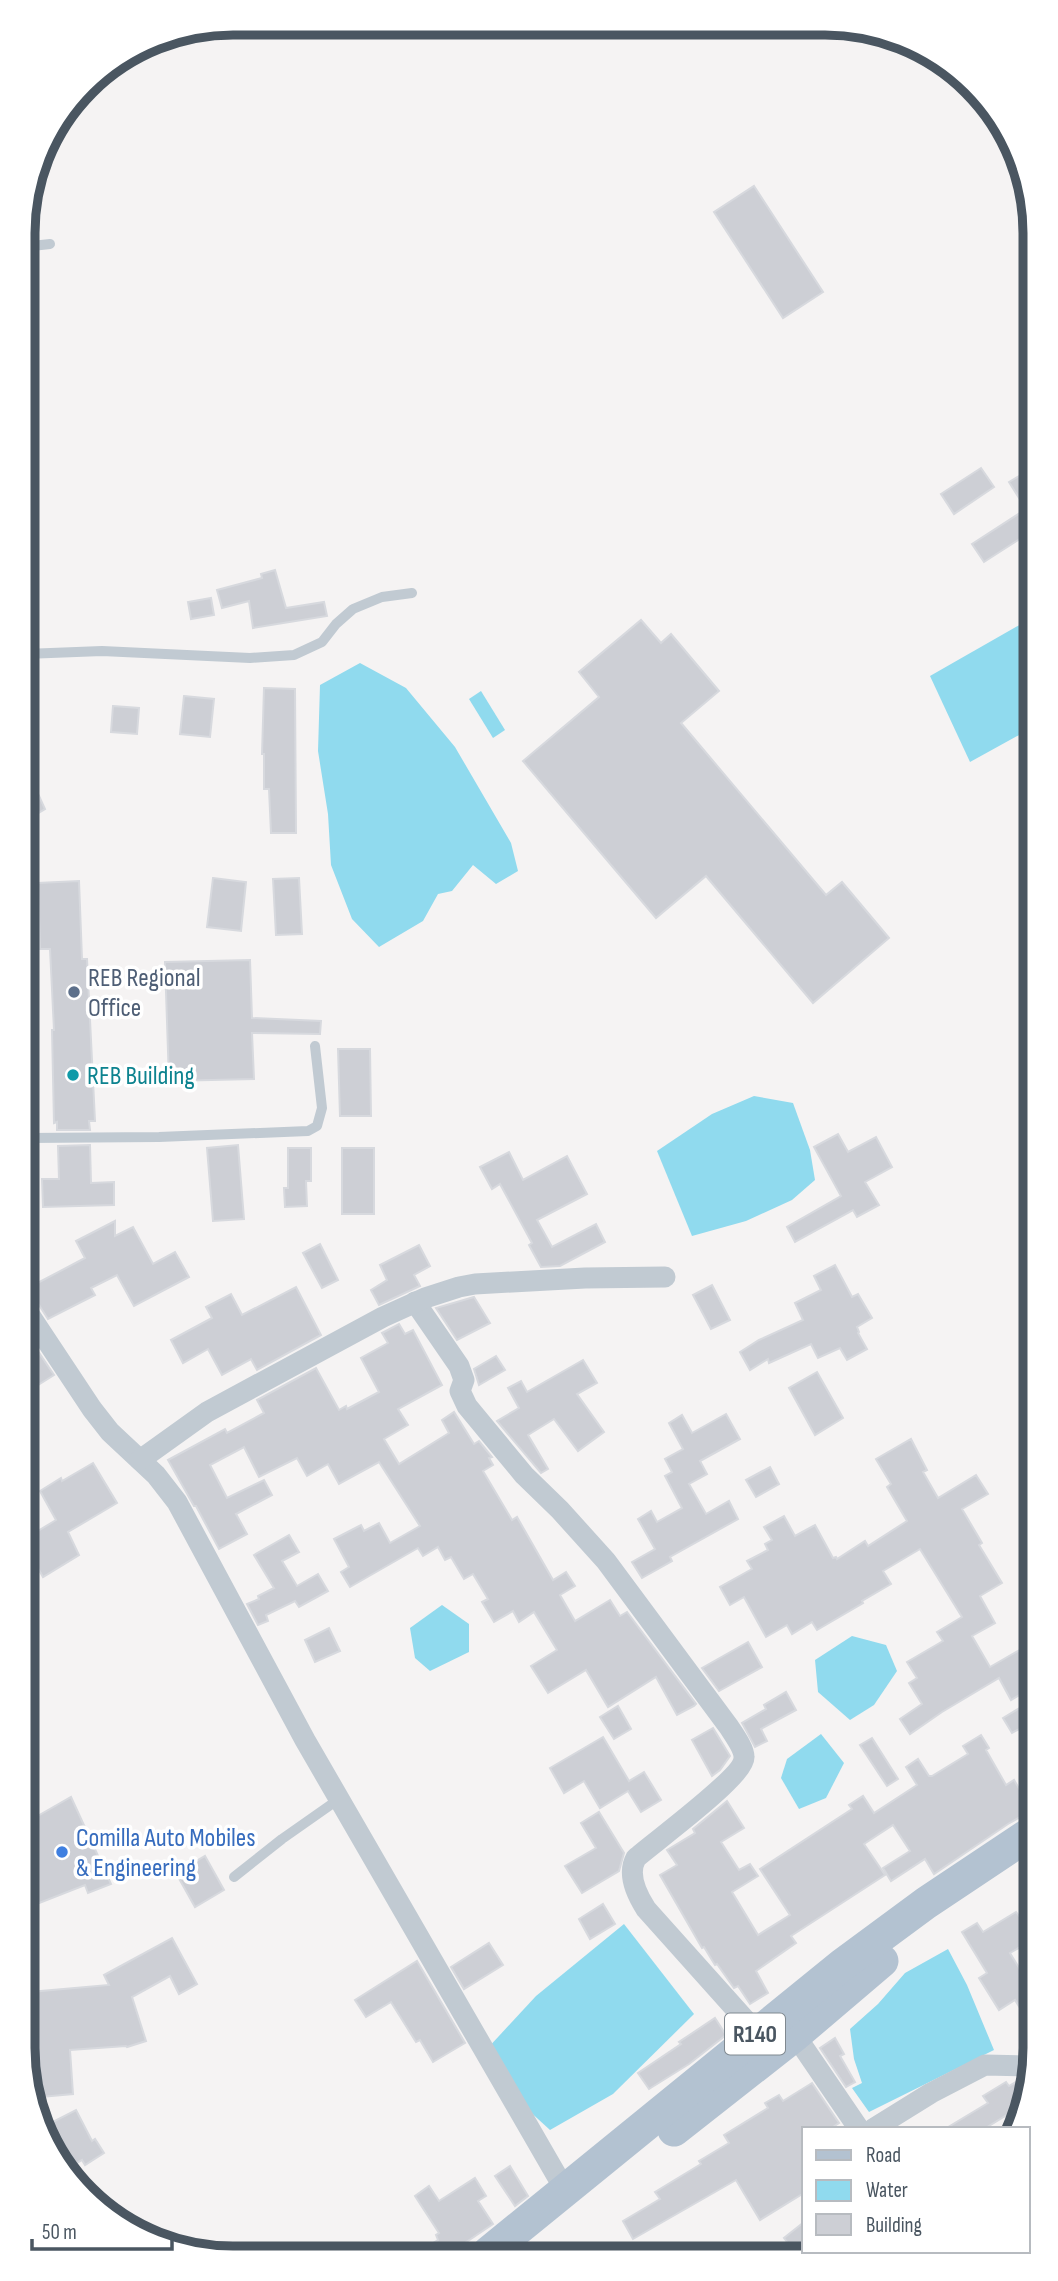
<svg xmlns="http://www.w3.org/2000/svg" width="1058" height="2281" font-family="'Sofia Sans Condensed',sans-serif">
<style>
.water{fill:#90daee}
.building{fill:#cdcfd5;stroke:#d7d9de;stroke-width:2}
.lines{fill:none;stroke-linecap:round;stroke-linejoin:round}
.service{stroke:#c1cad2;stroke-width:10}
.minor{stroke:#c1cad2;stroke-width:21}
.primary{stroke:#b3c2d1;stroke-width:33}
.service-dot{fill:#5c6f8a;stroke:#fff;stroke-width:2.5}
.culture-dot{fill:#0f9aa8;stroke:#fff;stroke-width:2.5}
.shop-dot{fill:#3f7fe0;stroke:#fff;stroke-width:2.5}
.labels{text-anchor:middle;stroke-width:7;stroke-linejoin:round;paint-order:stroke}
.shield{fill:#fff;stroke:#808990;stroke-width:2}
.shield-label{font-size:24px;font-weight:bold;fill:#4a5661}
.service-label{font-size:26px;fill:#4e5e75;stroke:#fff;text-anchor:start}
.culture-label{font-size:26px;fill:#0d838f;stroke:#fff;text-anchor:start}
.shop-label{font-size:26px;fill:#366cbe;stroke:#fff;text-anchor:start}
.rim{fill:none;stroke:#4a5661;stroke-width:9}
</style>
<rect width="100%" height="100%" fill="#f5f3f3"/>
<g class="water">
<path d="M1030 619V729L970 762 930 676Z"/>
<path d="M360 663 406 688 455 747 511 843 518 871 496 884 473 865 452 891 438 894 423 921 379 947 352 919 331 865 328 814 318 751 320 685Z"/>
<path d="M481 691 505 730 493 738 469 699Z"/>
<path d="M754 1096 793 1103 810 1150 815 1180 792 1200 746 1221 692 1236 657 1151 712 1114Z"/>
<path d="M442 1605 469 1624V1652L430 1671 415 1658 410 1628Z"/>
<path d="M852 1636 886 1645 897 1671 874 1705 850 1720 818 1692 815 1660Z"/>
<path d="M821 1734 844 1763 826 1798 799 1809 781 1778 787 1759Z"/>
<path d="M624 1924 694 2014 613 2094 550 2130 515 2098 486 2050 536 1996Z"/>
<path d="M948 1949 967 1985 994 2050 869 2112 852 2088 862 2083 854 2059 850 2029 878 2004 905 1973Z"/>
</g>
<g class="building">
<path d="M754 186 823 292 783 318 714 212Z"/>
<path d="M981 468 994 487 954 514 941 494Z"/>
<path d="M1029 470V533L984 562 972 544 1026 509 1009 482Z"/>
<path d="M275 570 286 608 324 602 327 616 253 628 249 601 222 608 217 590 262 578 261 574Z"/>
<path d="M211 598 214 615 191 619 188 602Z"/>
<path d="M641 620 661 643 671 634 719 691 681 723 826 895 842 882 889 938 813 1003 706 876 656 918 523 761 599 697 579 672Z"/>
<path d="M264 688 295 689 296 833H271L269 789H264V754H262Z"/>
<path d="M184 696 214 699 210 737 180 734Z"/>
<path d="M113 706 139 708 137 734 111 732Z"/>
<path d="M25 765 45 809 25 821Z"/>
<path d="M213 878 246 882 241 931 207 927Z"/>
<path d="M299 878 302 934 276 935 273 879Z"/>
<path d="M79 881 82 959H87L95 1121H89L90 1130H57V1122L54 1123 52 1030H54L50 949H40L38 883Z"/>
<path d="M250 960 252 1018 321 1021 320 1034 252 1033 254 1079 169 1081 165 962Z"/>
<path d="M338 1049H370L371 1116H340Z"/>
<path d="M838 1134 848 1152 876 1137 892 1167 865 1182 879 1205 857 1217 853 1210 795 1242 787 1227 841 1196 814 1147Z"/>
<path d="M90 1145 91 1183 114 1182V1205L43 1207 42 1179H59L58 1146Z"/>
<path d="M238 1145 244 1219 213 1221 207 1148Z"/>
<path d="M288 1148H311V1181H306L307 1206 285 1207 284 1188H288Z"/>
<rect x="342" y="1148" width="32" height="66"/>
<path d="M509 1152 523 1180 567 1156 587 1194 537 1220 552 1247 596 1224 605 1242 560 1266 541 1267 529 1245 532 1243 500 1184 492 1189 480 1167Z"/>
<path d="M115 1221V1236L133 1227 153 1264 175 1252 189 1277 134 1306 117 1275 91 1288 95 1295 48 1319 28 1288 85 1258 76 1241Z"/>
<path d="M320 1244 338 1280 322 1288 303 1253Z"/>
<path d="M419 1245 430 1266 414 1275 420 1286 379 1305 371 1290 387 1280 380 1265Z"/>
<path d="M835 1265 852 1297 858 1294 872 1318 857 1327 859 1332 858 1333 867 1349 847 1360 840 1348 818 1358 811 1344 769 1363 768 1359 750 1370 740 1352 759 1340 803 1320 795 1303 821 1290 814 1276Z"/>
<path d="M712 1285 730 1320 711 1329 693 1295Z"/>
<path d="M296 1287 321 1335 257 1370 251 1359 222 1375 208 1349 183 1363 171 1340 212 1318 206 1307 231 1294 242 1315Z"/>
<path d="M474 1297 490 1323 457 1340 436 1308Z"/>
<path d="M399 1324 405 1334 413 1330 442 1385 398 1409 408 1425 384 1439 399 1464 449 1433 442 1420 454 1412 474 1444 479 1441 492 1457 489 1458 493 1465 483 1471 512 1520 517 1517 553 1580 566 1572 575 1586 560 1595 575 1621 610 1600 620 1616 627 1612 696 1704 694 1706 677 1715 656 1677 608 1707 586 1670 548 1693 531 1666 557 1650 534 1612 519 1622 513 1611 494 1622 482 1602 488 1599 473 1574 464 1579 451 1557 445 1560 438 1547 423 1556 418 1548 350 1587 341 1572 349 1567 334 1539 361 1525 364 1531 379 1523 390 1543 420 1526 379 1462 339 1484 328 1464 307 1476 297 1458 259 1477 244 1447 210 1465 227 1498 264 1480 272 1495 236 1514 247 1534 219 1549 196 1506H194L168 1460 225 1429 227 1433 264 1413 257 1400 316 1368 339 1410 346 1406 347 1409 379 1392 361 1358 388 1343 382 1333Z"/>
<path d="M27 1335 54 1375 27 1392Z"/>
<path d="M496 1356 505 1370 479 1385 474 1369Z"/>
<path d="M583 1360 597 1383 577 1394 604 1432 578 1451 554 1419 528 1435 548 1469 541 1473 497 1421 519 1408 508 1388 521 1381 527 1392Z"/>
<path d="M817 1372 843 1418 815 1435 789 1388Z"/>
<path d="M726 1414 740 1439 700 1461 707 1474 689 1484 706 1514 729 1501 738 1519 670 1557 672 1561 642 1578 632 1562 655 1549 638 1519 651 1511 657 1522 682 1508 665 1476 672 1472 665 1459 683 1449 669 1423 682 1415 692 1433Z"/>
<path d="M911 1439 927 1470 923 1472 938 1498 976 1475 988 1494 962 1509 982 1543 979 1545 1002 1583 980 1596 995 1623 972 1636 990 1667 1023 1648 1033 1666V1687L1011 1700 999 1678 942 1712 910 1734 900 1719 922 1704 909 1683 917 1678 907 1662 943 1641 937 1632 962 1617 920 1549 883 1571 891 1584 862 1601 863 1603 817 1630 812 1622 792 1634 787 1625 766 1637 744 1597 730 1605 720 1587 752 1569 747 1561 768 1550 765 1544 772 1540 764 1527 784 1516 795 1536 815 1525 833 1558 836 1557 837 1559 865 1541 868 1546 907 1521 887 1487 891 1484 876 1459Z"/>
<path d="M93 1463 117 1503 68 1532 79 1555 43 1577 28 1551V1537L56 1520 40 1491 61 1478 62 1481Z"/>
<path d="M770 1467 779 1484 756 1497 746 1480Z"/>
<path d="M289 1535 299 1552 282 1561 297 1586 318 1574 328 1591 299 1607 295 1601 266 1615 268 1621 258 1625 247 1604 259 1599 258 1596 274 1588 254 1555Z"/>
<path d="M329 1628 340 1651 315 1662 305 1640Z"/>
<path d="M748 1642 762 1667 719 1691 702 1668Z"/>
<path d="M786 1692 796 1710 761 1729 767 1741 755 1747 742 1723 766 1709 764 1705Z"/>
<path d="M1028 1703 1034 1713V1721L1012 1733 1003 1718Z"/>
<path d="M618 1706 631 1729 614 1739 600 1717Z"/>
<path d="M713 1728 730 1756 720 1770 712 1776 692 1740Z"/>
<path d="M981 1735 989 1748 986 1750 1006 1785 1014 1780 1020 1790 1034 1782V1809L1008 1824 934 1874 925 1859 891 1881 883 1868 910 1851 893 1825 864 1844 885 1875 791 1936 796 1943 756 1971 768 1993 750 2004 738 1986 734 1988 717 1964 715 1965 704 1947 702 1948 660 1875 677 1865 667 1850 695 1833 693 1829 727 1801 744 1828 721 1842 739 1870 750 1864 758 1876 732 1892 758 1935 790 1915 760 1869 852 1809 849 1805 863 1796 874 1813 917 1785 906 1767 918 1759 929 1776H932L968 1754 963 1746Z"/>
<path d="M603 1737 629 1781 644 1772 661 1800 641 1812 628 1791 600 1808 584 1781 564 1793 550 1768Z"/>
<path d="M872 1738 898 1779 887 1786 860 1745Z"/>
<path d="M71 1797 111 1884 88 1893 85 1885 29 1907V1821Z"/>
<path d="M599 1812 624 1853 619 1871 582 1893 565 1866 596 1848 581 1823Z"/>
<path d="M205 1856 224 1890 195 1907 176 1873Z"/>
<path d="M603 1904 615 1924 590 1939 579 1919Z"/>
<path d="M1034 1909V1939L1010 1953 1035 1994V2032L1015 2000 999 2010 979 1978 987 1973 962 1932 977 1923 983 1932 1016 1912 1020 1917Z"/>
<path d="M172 1938 197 1984 179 1994 170 1976 132 1997 146 2041 127 2047 126 2046 70 2050 73 2094 30 2098V1992L109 1985 104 1975Z"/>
<path d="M489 1943 503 1965 464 1989 451 1967Z"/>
<path d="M417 1961 465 2043 433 2062 420 2040 416 2042 391 2002 366 2017 355 2000Z"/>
<path d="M715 2018 726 2035 689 2064 649 2089 638 2073 681 2044 679 2042Z"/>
<path d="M835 2038 844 2054 840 2056 855 2082 846 2087 820 2048Z"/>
<path d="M1031 2078 1021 2120 1015 2110 984 2129H945L988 2103 983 2096 1006 2082 1009 2086 1021 2079Z"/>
<path d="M812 2083 839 2123 830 2129H804V2193L760 2220 736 2180 633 2239 623 2221 660 2199 655 2192 701 2164 699 2161 729 2143 724 2135 768 2108 765 2103 779 2095 783 2101Z"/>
<path d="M76 2110 92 2141 95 2139 104 2153 85 2165 82 2160 64 2171 58 2165 41 2128Z"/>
<path d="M510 2166 528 2196 515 2206 495 2176Z"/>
<path d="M475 2178 486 2196 478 2201 493 2224 450 2253H416L438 2240 436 2235 439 2233 415 2196 429 2186 439 2201Z"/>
<path d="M804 2222V2251H794L784 2238Z"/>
</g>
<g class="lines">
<g class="service">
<path d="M23 247 50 244"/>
<path d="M25 654 102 651 250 658 294 655 322 642 336 624 353 609 382 597 412 593"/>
<path d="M27 1138 159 1137 308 1131 317 1126 322 1108 315 1046"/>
<path d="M234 1877 282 1839 339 1799"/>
</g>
<g class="minor">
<path d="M415 1302 459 1366 464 1380 460 1391 467 1406 524 1475 560 1510 606 1561 729 1727C734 1735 744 1748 744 1757 745 1776 654 1842 636 1858 627 1874 637 1895 646 1909L757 2033"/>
<path d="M27 1311 92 1409 110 1432 156 1475 177 1502 305 1740 565 2190"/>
<path d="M140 1460 207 1412 383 1317 425 1298 459 1287 475 1284 585 1278 665 1277"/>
<path d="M795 2035 859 2129"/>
<path d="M873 2129 931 2093 985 2065 1024 2066 1034 2064"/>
</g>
<g class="primary">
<path d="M674 2130 795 2035 882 1961"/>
<path d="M488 2253 842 1965 926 1903 1034 1831"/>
</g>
</g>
<circle class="service-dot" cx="74" cy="992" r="7"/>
<circle class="culture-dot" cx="73" cy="1075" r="7"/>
<circle class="shop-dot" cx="62" cy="1852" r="7"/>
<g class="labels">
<rect class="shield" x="725" y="2013.5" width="60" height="41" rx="5"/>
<g class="shield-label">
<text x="755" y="2042">R140</text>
</g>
<g class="service-label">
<text x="88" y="986">REB Regional<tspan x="88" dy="30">Office</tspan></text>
</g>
<g class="culture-label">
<text x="87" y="1084">REB Building</text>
</g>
<g class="shop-label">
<text x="76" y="1846">Comilla Auto Mobiles<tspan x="76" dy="30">&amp; Engineering</tspan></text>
</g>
</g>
<path d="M0 0H1058V2281H0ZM233 35H825A198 198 0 0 1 1023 233V2048A198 198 0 0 1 825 2246H233A198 198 0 0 1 35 2048V233A198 198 0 0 1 233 35Z" fill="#fff" fill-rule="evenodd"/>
<path class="rim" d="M233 35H825A198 198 0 0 1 1023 233V2048A198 198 0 0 1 825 2246H233A198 198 0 0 1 35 2048V233A198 198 0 0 1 233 35Z"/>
<rect x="802" y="2127" width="228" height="126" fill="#ffffff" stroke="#b7bbc0" stroke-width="2"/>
<rect x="816" y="2150" width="35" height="10" fill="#b3c2d1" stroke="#b7bbc0" stroke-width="2"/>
<text x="866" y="2162" font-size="21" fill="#4a5661">Road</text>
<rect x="816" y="2180" width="35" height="21" fill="#90daee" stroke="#b7bbc0" stroke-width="2"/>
<text x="866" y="2197" font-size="21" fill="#4a5661">Water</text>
<rect x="816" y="2214" width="35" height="21" fill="#cdcfd5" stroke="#b7bbc0" stroke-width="2"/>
<text x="866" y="2232" font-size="21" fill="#4a5661">Building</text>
<path d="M32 2239v10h140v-10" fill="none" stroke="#4a5661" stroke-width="3.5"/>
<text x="42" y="2239" font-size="21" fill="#4a5661" stroke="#ffffff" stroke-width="5" paint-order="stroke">50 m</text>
</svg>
